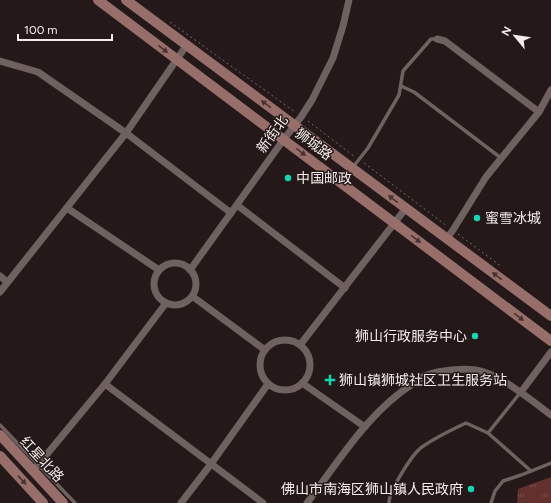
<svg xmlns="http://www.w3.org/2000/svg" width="551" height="503" font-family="Figtree,'Noto Sans SC',sans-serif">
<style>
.park{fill:url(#park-tufts)}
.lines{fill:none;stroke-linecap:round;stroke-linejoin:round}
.path{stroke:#756b6a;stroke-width:1;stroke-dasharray:2 3;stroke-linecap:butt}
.lane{stroke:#6e615f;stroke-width:3.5}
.street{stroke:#6e615f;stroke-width:7}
.secondary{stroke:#986e6a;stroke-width:10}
.oneway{fill:#473331}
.poi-dot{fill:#16d5b3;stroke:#241918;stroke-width:1.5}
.labels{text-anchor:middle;stroke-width:3;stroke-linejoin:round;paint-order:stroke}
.street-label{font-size:14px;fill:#f4eceb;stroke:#241918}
.poi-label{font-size:14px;fill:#f4eceb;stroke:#241918;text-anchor:start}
</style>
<defs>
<pattern id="park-tufts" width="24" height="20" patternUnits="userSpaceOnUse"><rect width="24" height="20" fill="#62302d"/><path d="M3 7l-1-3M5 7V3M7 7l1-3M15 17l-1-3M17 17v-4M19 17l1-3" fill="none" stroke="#794e4c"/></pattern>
</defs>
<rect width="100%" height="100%" fill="#241918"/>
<path class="park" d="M551 477V503H517L518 489Z"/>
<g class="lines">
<g class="path">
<path d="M170 22 295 112"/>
<path d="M308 121 355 157"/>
<path d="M364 163 447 226"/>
<path d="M458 234 502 267"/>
</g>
<g class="lane">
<path d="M401 86 414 92 501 158"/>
<path d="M353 167 368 148 399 95 403 71 431 39H437"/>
<path d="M0 425 75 503"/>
<path d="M488 433 531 471"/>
<path d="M389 503C389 491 412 454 422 447 436 437 451 430 466 423L488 433 520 393"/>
<path d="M491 503 495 491 503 481 521 475 551 463"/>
</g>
<g class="street">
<path d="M437 39 445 41 539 112"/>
<path d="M0 61 38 72 126 133 231 213"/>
<path d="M237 205 345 288"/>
<path d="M67 208 159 270"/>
<path d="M447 238 453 230 486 177 539 112 551 90"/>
<circle cx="175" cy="284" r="21"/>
<path d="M190 270 284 139 301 117 312 100 333 58 343 26 349 0"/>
<path d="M0 276 7 282"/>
<path d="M0 292 126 133 186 46"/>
<path d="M192 296 265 350"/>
<circle cx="285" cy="365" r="25"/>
<path d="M300 345 406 208"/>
<path d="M302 383 365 427"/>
<path d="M105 384 263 503"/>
<path d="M521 392 551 352"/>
<path d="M33 471 105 384 166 303"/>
<path d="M181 503 211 464 268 384"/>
<path d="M307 503C339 461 369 411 414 383 418 380 423 376 427 375 440 370 463 368 476 370 500 374 531 400 551 415"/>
</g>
<g class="secondary">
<path d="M98 0 551 341"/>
<path d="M126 0 551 316"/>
<path d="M0 435 63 503"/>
<path d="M0 456 43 503"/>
</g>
</g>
<defs><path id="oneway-solid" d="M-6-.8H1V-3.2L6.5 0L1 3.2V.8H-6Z"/></defs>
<g class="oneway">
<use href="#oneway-solid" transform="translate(163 49) rotate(37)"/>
<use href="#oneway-solid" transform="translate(266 104) rotate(-144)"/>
<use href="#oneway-solid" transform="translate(301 152) rotate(37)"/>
<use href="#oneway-solid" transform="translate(393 199) rotate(-143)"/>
<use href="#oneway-solid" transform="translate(416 239) rotate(37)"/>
<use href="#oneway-solid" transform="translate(497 276) rotate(-143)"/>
<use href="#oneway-solid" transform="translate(519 317) rotate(37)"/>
<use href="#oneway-solid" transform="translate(22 480) rotate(47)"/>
</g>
<g class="poi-dot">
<circle cx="288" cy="178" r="4"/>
<circle cx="477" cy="218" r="4"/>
<circle cx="475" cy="336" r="4"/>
<path d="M328 374h4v4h4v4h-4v4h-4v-4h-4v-4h4z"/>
<circle cx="471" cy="489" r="4"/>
</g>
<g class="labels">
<g class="street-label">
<text transform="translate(272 134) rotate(-54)" y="5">新街北</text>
<text transform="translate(314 144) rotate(37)" y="5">狮城路</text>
<text transform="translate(42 459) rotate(47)" y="5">红星北路</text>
</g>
<g class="poi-label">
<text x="296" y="183">中国邮政</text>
<text x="485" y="223">蜜雪冰城</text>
<text x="467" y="341" text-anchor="end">狮山行政服务中心</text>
<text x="339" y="385">狮山镇狮城社区卫生服务站</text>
<text x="463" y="494" text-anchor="end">佛山市南海区狮山镇人民政府</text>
</g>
</g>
<g transform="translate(515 36) rotate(299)" stroke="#241918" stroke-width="3" paint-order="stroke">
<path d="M0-3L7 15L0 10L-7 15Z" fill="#f4eceb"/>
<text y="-6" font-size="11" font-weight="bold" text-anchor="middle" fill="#f4eceb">N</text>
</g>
<path d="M18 34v6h94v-6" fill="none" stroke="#f4eceb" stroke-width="2"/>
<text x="24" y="34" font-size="12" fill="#f4eceb" stroke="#241918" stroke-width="3" paint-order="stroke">100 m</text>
</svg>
